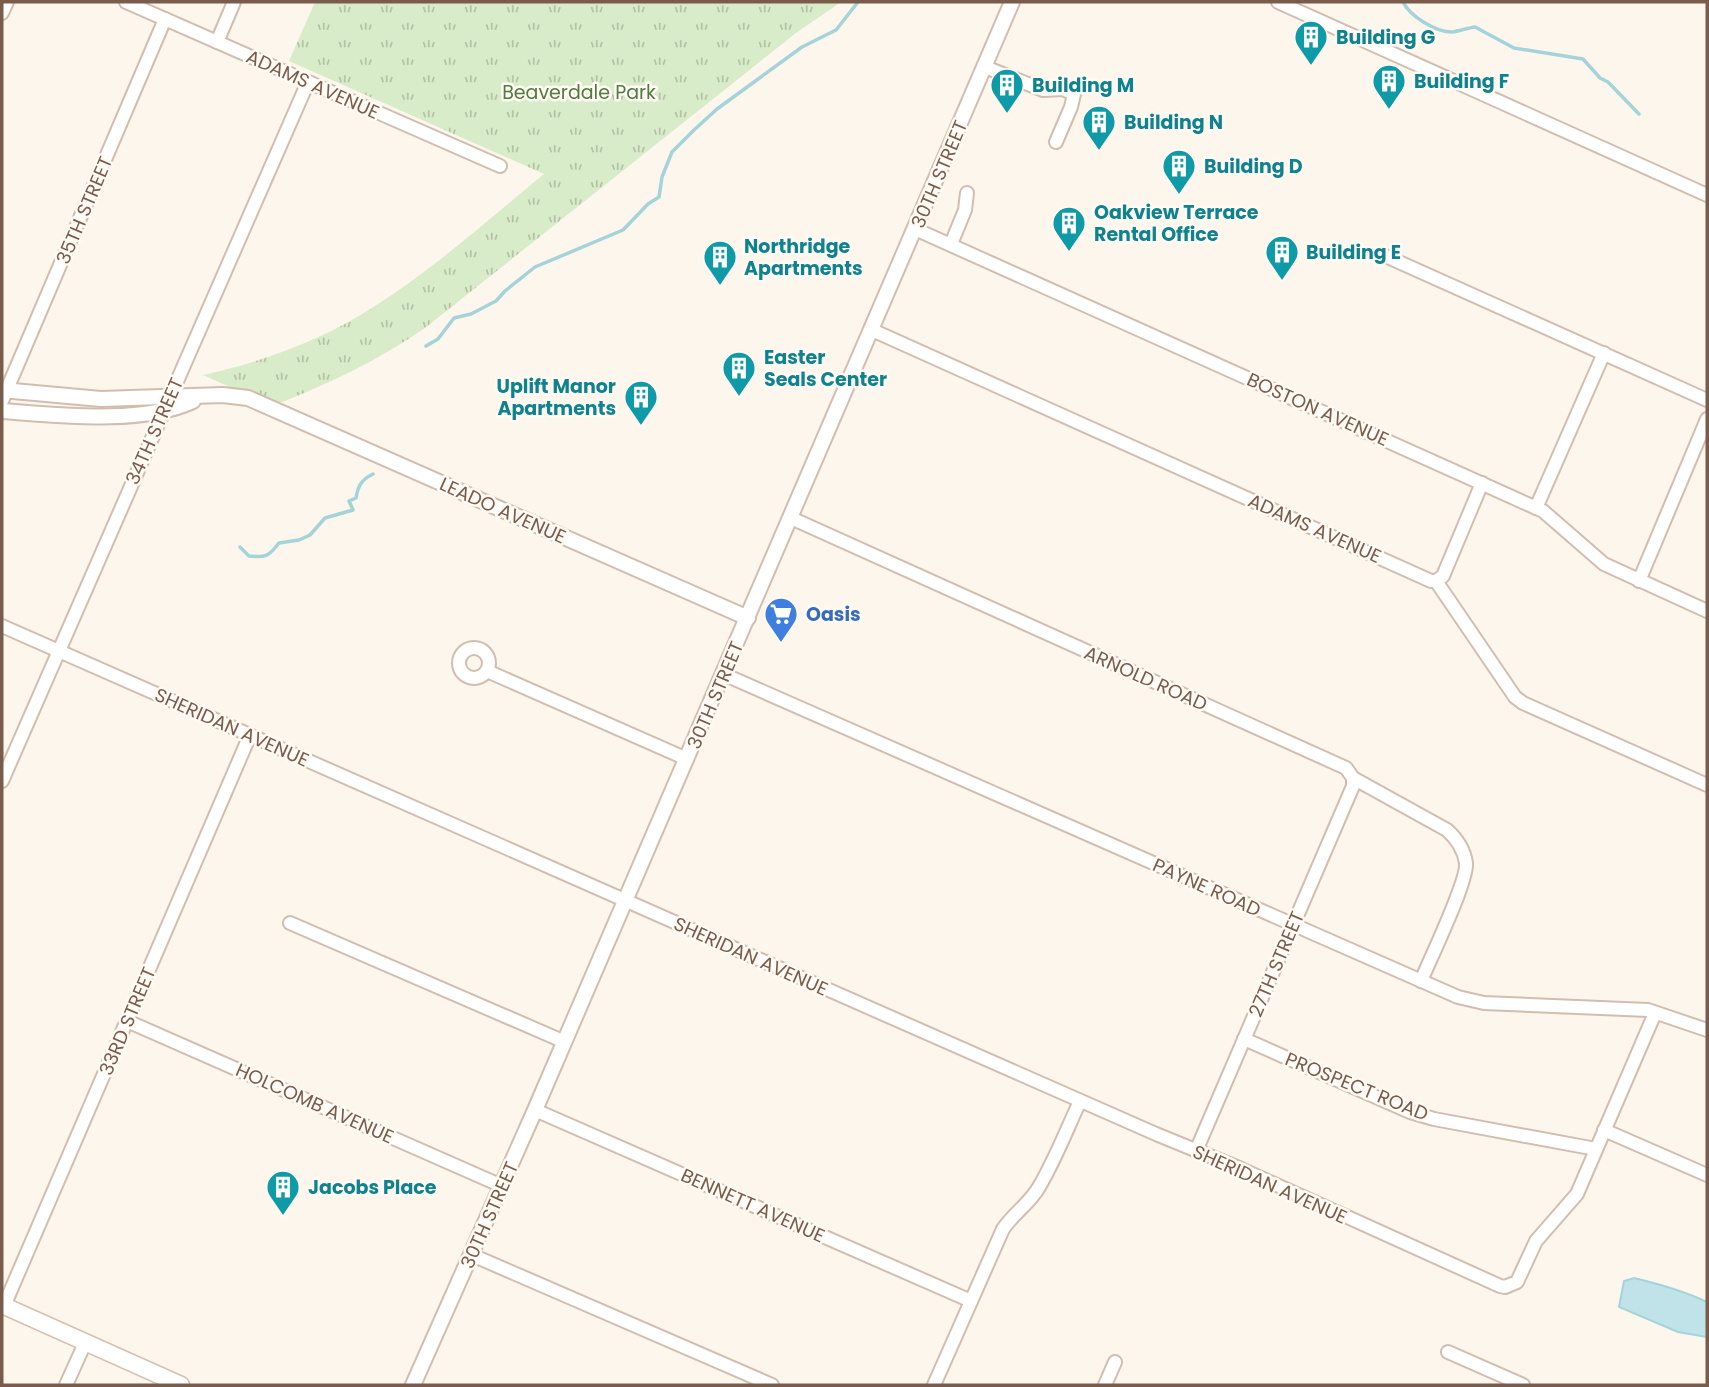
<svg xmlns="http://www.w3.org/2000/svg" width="1709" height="1387" font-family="Poppins,sans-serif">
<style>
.grass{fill:url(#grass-tufts)}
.water{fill:#bfe3e8;stroke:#a5d3da;stroke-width:2}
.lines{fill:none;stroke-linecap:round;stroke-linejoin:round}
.stream{stroke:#a5d3da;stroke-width:3.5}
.minor-casing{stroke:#d1beb0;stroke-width:16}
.tertiary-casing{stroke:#d1beb0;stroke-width:18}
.secondary-casing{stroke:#d6c0b0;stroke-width:19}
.minor{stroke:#fff;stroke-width:12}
.tertiary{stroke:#fff;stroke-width:14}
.secondary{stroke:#fff;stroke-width:16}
.labels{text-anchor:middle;stroke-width:5;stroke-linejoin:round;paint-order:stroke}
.culture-label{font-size:19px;font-weight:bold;fill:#0d838f;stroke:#fffaf3;text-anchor:start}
.street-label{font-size:19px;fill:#7a5c4d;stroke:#fffaf3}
.park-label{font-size:19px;fill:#537a41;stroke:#fffaf3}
.shop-label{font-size:19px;font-weight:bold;fill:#366cbe;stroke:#fffaf3;text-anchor:start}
</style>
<defs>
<pattern id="grass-tufts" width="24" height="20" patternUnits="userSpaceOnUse" patternTransform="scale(1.75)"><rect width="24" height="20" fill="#d8ecc9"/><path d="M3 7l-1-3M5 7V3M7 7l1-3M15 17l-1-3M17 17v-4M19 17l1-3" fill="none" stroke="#b4c2a5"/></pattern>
</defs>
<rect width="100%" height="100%" fill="#fdf6ec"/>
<path class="grass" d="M315 2H841L796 33 425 328C377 361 327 385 272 406L203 375C257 363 309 345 357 317 425 277 484 223 544 174L289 61Z"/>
<path class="water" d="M1634 1278C1659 1284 1684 1291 1707 1302V1337L1678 1332 1619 1307 1624 1281Z"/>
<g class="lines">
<g class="stream">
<path d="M1403 2C1410 16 1435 32 1452 32 1459 31 1468 28 1475 27L1514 48 1583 59 1600 78 1608 82 1639 114"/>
<path d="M426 346 438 339 454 318 471 314 496 301 505 291 535 267 623 230 648 204 659 197 662 177 672 152 694 130 717 109 802 47 836 30 858 2"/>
<path d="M240 547 249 556C266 558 269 556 279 543L299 540 310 535 325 518 353 510 349 501 356 498C358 486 361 480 373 474"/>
</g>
<defs>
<g id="minor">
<path d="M126 2 500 166"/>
<path d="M1278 2 1707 195"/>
<path d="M2 13 7 2"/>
<path d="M217 42 234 2"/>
<path d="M985 67 1043 90 1063 89 1074 94 1071 107 1056 142"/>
<path d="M915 229 1543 511 1604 564 1707 611"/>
<path d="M951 244 965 210 967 193"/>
<path d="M1381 254 1707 400"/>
<path d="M872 330 1431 581H1436L1515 697 1523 703 1707 785"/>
<path d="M2 401 165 19"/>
<path d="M1536 508 1604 353"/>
<path d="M791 518 1346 768 1353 778 1447 830C1457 839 1464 849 1466 863 1468 881 1430 959 1421 981"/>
<path d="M1436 581 1443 576 1482 483"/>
<path d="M1639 581 1707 419"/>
<path d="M2 626 1156 1134 1239 1168 1500 1286 1505 1287 1517 1282 1536 1241 1577 1194 1655 1013"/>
<circle cx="474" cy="663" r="15"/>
<path d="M487 671 687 759"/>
<path d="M723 674 1458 997 1484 1003 1648 1010 1707 1030"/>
<path d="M2 781 308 82"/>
<path d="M290 923 565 1042"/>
<path d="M127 1021 502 1186"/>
<path d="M1244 1039 1410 1112 1434 1119 1596 1149"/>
<path d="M535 1110 971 1301"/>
<path d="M1604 1130 1707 1175"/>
<path d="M1196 1151 1353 786V778"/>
<path d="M472 1255 772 1385"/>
<path d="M4 1306 250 735"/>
<path d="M1448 1352 1523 1385"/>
<path d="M66 1385 85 1343"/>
<path d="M934 1385 1003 1229C1014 1213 1030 1203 1039 1187 1055 1160 1067 1129 1080 1101"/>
<path d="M1105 1385 1115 1362"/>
</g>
<g id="tertiary">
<path d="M2 390 101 399 223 395 248 398 748 618"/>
<path d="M2 411C58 415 141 425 193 401"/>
<path d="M413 1385 535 1110 1012 2"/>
</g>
<path id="secondary" d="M2 1305 181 1385"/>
</defs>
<use href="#minor" class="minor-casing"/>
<use href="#tertiary" class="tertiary-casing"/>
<use href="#secondary" class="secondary-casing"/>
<use href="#minor" class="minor"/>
<use href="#tertiary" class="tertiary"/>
<use href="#secondary" class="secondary"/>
</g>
<defs>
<symbol id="building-pin" viewBox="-11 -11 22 30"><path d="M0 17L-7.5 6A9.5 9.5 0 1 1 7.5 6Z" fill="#0f9aa8" stroke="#fffaf3"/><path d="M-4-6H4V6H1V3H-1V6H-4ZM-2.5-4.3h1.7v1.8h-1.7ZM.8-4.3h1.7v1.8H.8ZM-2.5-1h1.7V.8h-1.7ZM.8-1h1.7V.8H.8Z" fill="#fff"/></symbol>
<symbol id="supermarket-pin" viewBox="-11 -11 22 30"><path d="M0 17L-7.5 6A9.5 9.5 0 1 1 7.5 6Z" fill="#3f7fe0" stroke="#fffaf3"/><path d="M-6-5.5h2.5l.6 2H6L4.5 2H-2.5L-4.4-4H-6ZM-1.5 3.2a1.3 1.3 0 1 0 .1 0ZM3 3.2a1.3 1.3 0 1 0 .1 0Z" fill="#fff"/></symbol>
</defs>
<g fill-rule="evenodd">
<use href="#building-pin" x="1292" y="18" width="38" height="52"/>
<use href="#building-pin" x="1370" y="62" width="38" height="52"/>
<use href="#building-pin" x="988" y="66" width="38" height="52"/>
<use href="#building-pin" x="1080" y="103" width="38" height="52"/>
<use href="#building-pin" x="1160" y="147" width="38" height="52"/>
<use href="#building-pin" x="1050" y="204" width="38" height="52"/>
<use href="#building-pin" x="1263" y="233" width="38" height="52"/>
<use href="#building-pin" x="701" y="238" width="38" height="52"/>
<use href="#building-pin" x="720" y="349" width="38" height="52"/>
<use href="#building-pin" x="622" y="378" width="38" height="52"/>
<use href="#supermarket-pin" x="762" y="595" width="38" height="52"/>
<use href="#building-pin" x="264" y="1168" width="38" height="52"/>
</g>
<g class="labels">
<g class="culture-label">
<text x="1336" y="44">Building G</text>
<text x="1414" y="88">Building F</text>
<text x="1032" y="92">Building M</text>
<text x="1124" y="129">Building N</text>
<text x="1204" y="173">Building D</text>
<text x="1094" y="219">Oakview Terrace<tspan x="1094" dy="22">Rental Office</tspan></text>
<text x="744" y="253">Northridge<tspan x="744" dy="22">Apartments</tspan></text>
<text x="1306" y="259">Building E</text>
<text x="764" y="364">Easter<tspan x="764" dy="22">Seals Center</tspan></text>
<text x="616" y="393" text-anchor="end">Uplift Manor<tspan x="616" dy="22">Apartments</tspan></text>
<text x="308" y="1194">Jacobs Place</text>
</g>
<g class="street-label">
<text transform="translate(313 84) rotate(24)" y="7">ADAMS AVENUE</text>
<text transform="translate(939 174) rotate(-67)" y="7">30TH STREET</text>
<text transform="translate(84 210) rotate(-67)" y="7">35TH STREET</text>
<text transform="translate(1318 409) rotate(24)" y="7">BOSTON AVENUE</text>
<text transform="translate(154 431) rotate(-66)" y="7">34TH STREET</text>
<text transform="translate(503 510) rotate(24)" y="7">LEADO AVENUE</text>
<text transform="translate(1315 528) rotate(24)" y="7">ADAMS AVENUE</text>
<text transform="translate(1146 678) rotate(24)" y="7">ARNOLD ROAD</text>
<text transform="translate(715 695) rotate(-67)" y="7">30TH STREET</text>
<text transform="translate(232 727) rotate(24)" y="7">SHERIDAN AVENUE</text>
<text transform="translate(1207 887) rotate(24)" y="7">PAYNE ROAD</text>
<text transform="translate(751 956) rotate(24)" y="7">SHERIDAN AVENUE</text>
<text transform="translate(1276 964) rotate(-67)" y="7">27TH STREET</text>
<text transform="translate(127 1021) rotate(-67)" y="7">33RD STREET</text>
<text transform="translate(1357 1086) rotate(22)" y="7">PROSPECT ROAD</text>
<text transform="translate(315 1103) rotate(24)" y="7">HOLCOMB AVENUE</text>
<text transform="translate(1270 1184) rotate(24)" y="7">SHERIDAN AVENUE</text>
<text transform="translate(753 1205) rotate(24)" y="7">BENNETT AVENUE</text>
<text transform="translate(489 1215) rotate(-66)" y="7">30TH STREET</text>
</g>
<g class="park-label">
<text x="579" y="99">Beaverdale Park</text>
</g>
<g class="shop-label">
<text x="806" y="621">Oasis</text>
</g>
</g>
<rect width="1709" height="1387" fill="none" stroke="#7a5c4d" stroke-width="7"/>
</svg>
